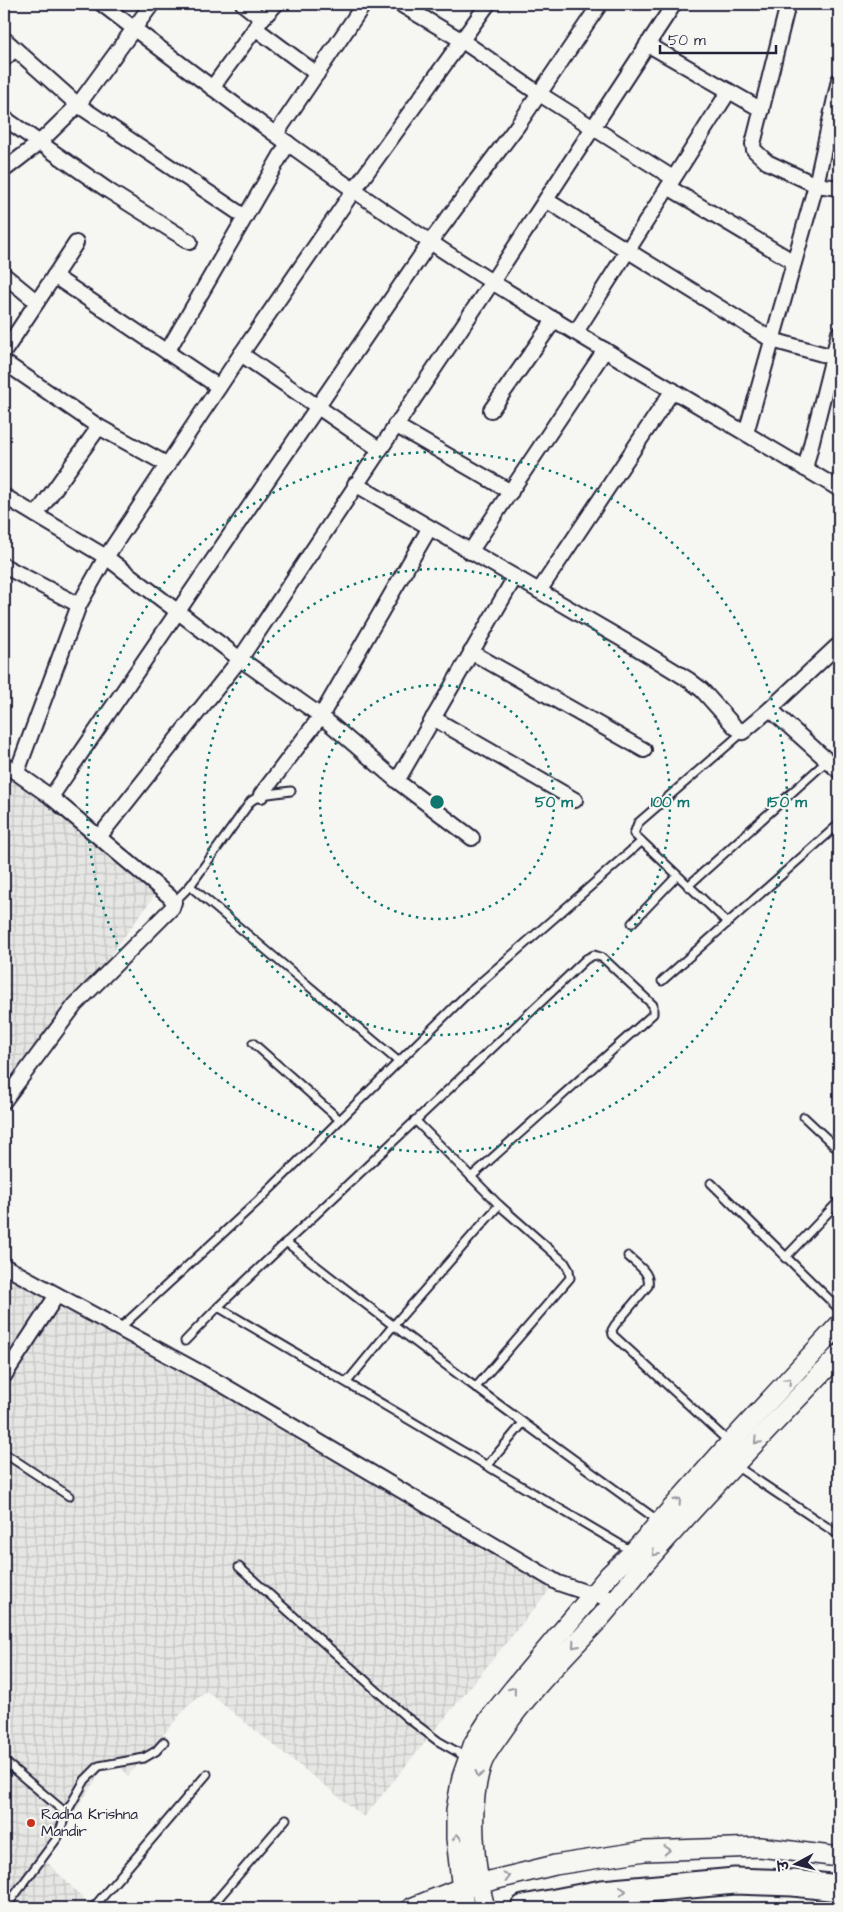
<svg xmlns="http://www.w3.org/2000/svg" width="843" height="1912" font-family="'Architects Daughter','Playpen Sans Deva',sans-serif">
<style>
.industrial{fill:url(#industrial-grid)}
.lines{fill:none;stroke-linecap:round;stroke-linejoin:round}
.lane-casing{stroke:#22223b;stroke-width:11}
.street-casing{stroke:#22223b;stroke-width:18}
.secondary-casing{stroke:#22223b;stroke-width:22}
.highway-casing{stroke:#22223b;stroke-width:29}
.lane{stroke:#f6f6f2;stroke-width:7}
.street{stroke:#f6f6f2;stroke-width:14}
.secondary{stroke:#f6f6f2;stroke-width:19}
.highway{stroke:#f6f6f2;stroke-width:25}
.oneway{stroke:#9797a0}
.ring{fill:none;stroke:#0f766e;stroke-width:2.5;stroke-dasharray:2.5 5}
.poi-dot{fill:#c8321e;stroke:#f6f6f2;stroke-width:2}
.labels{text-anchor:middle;stroke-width:4;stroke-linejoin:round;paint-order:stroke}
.poi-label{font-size:15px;fill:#22223b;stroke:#f6f6f2;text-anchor:start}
.centre{fill:#0f766e;stroke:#f6f6f2;stroke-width:2.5}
.ring-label{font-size:15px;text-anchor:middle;font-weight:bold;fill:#0f766e;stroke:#f6f6f2;stroke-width:4;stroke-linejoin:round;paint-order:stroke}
</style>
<defs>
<pattern id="industrial-grid" width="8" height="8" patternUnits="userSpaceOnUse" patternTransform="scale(1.25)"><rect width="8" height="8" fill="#e6e6e4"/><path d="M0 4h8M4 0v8" fill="none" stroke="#c5c5c4"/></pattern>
</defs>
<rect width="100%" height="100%" fill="#f6f6f2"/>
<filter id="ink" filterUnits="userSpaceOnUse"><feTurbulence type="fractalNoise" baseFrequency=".02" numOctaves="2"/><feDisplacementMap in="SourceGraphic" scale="10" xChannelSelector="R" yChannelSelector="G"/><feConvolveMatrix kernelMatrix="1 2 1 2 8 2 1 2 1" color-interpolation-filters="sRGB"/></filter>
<g filter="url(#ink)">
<g class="industrial">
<path d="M4 772 16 777 155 895 4 1099Z"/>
<path d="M4 1264 552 1587 364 1817 206 1691 186 1708 128 1776 112 1756 43 1858 93 1908H4Z"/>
</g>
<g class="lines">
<defs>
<g id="lane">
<path d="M190 886 399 1062"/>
<path d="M688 886 828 760"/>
<path d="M174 902 190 886 251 801 261 795 291 791"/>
<path d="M632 923 677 876"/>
<path d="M728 923 634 834 638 823 743 732"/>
<path d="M662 981 839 824"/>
<path d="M253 1043 340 1120"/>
<path d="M804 1117 839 1150"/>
<path d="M415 1120 499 1205 565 1263 569 1270 570 1278 476 1387"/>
<path d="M471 1177 653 1014V1005L603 958 594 955 586 959C464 1076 340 1191 218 1307L633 1552"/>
<path d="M711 1183 839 1309"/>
<path d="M286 1242C408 1339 534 1431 660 1522"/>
<path d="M628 1256C637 1265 651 1272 648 1286L615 1325 612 1330 613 1335 730 1443"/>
<path d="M785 1258 839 1201"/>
<path d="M119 1329 259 1200 464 997 641 842"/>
<path d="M185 1341 218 1307"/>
<path d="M347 1382 393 1326 499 1205"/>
<path d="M4 1453 69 1496"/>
<path d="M487 1466 523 1423"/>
<path d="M736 1466 839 1535"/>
<path d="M239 1567 405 1716 438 1741 468 1758"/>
<path d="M4 1761 66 1813 58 1837 5 1908"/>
<path d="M66 1813 85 1780 99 1766 144 1758 156 1751 164 1742"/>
<path d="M93 1908 207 1774"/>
<path d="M210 1908 286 1819"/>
</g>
<g id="street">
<path d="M102 4C228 101 357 197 492 282 607 353 724 420 839 489"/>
<path d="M243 4 262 19"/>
<path d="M400 4 461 40 538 93 673 178"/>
<path d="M788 4 753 144 754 150 767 162 816 185 839 188"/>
<path d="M255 28 317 74"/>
<path d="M4 39 78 105 245 217"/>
<path d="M647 44 762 110"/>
<path d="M4 59 15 49"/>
<path d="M212 88 262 19 276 4"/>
<path d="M4 118 109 191 190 242"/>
<path d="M276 134 364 4"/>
<path d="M4 170 39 143 78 105 152 4"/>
<path d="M668 187 794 262"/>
<path d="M546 200 772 340 833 357"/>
<path d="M4 275 37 302"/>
<path d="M54 276 219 387"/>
<path d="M576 332 729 91"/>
<path d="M4 352 76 243"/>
<path d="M167 352 288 143"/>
<path d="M241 354 379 449"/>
<path d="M4 362 99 427 168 465"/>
<path d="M491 410 555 319"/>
<path d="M395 425 511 492"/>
<path d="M746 433 816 185 839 80"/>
<path d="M805 469 839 333"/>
<path d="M355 484 632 645 689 680 702 690 735 727 743 732 770 709"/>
<path d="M4 496 106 557 240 659 321 716 397 781 472 838"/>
<path d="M36 515 99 427"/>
<path d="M470 552 605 350"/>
<path d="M4 566 79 605"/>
<path d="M539 591 673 390"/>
<path d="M836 647 770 709 839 771"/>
<path d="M471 652 644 750"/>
<path d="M433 718 575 800"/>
<path d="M4 764 51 797 169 896 174 902 172 908 75 1005 4 1101"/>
<path d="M17 772 79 605 106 557 241 354 354 190 488 4"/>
<path d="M397 781 515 577"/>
<path d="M261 795 321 716 429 529"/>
<path d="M51 797 431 241 518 125 600 4"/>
<path d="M99 837 240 659 492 282 674 4"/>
<path d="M4 1266 223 1385 558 1583 594 1595 616 1599"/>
<path d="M4 1376 57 1295"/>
</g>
<g id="secondary">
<path d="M411 1908 461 1888 555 1865 645 1851 760 1847 839 1857"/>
<path d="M464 1908 456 1838V1810L462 1777 474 1743 490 1718 514 1688 609 1575 633 1552 730 1443 839 1325"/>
<path d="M485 1908C474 1868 468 1807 481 1766 484 1755 493 1744 500 1734 528 1692 566 1655 601 1617 617 1599 631 1580 646 1562 708 1491 774 1423 839 1355"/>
</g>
<path id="highway" d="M524 1908 602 1893 735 1881 793 1883 839 1888"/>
</defs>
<use href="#lane" class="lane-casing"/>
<use href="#street" class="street-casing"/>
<use href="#secondary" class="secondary-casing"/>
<use href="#highway" class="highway-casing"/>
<use href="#lane" class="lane"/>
<use href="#street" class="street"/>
<use href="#secondary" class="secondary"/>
<use href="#highway" class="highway"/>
</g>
<defs><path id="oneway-chevron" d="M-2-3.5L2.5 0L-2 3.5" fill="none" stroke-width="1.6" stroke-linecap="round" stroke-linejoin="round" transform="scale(1.25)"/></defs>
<g class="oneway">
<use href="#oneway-chevron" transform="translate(788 1381) rotate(-47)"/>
<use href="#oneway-chevron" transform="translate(757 1441) rotate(134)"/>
<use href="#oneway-chevron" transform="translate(678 1501) rotate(-48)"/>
<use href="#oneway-chevron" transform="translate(655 1553) rotate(132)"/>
<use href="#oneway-chevron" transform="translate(575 1645) rotate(132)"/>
<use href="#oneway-chevron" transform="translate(513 1690) rotate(-51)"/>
<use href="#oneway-chevron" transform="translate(479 1774) rotate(104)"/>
<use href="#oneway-chevron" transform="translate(457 1837) rotate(-93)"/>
<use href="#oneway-chevron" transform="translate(667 1850) rotate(-2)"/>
<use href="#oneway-chevron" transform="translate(507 1877) rotate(-14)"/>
<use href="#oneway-chevron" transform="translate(623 1891) rotate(-5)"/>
</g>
</g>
<g class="ring">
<circle cx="437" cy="802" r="117"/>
<circle cx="437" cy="802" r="233"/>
<circle cx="437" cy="802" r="350"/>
</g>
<circle class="poi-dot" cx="31" cy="1823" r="5"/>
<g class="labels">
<g class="poi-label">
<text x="41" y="1819">Radha Krishna<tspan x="41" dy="17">Mandir</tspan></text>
</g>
</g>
<circle cx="437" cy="802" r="8" class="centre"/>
<g class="ring-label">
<text x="554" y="807">50 m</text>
<text x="670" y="807">100 m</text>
<text x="787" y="807">150 m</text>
</g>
<rect width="843" height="1912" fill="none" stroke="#f6f6f2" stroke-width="20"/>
<rect x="10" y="10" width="823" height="1892" fill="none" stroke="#22223b" stroke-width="2" filter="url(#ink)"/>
<g transform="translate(796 1864) rotate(263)" stroke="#f6f6f2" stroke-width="4" paint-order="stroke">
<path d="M0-4L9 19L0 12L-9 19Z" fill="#22223b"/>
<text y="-8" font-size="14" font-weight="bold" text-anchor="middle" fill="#22223b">उ</text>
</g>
<path d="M660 45v8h116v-8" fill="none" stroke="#22223b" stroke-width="2.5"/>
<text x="668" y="45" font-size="15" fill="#22223b" stroke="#f6f6f2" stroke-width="4" paint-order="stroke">50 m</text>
</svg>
